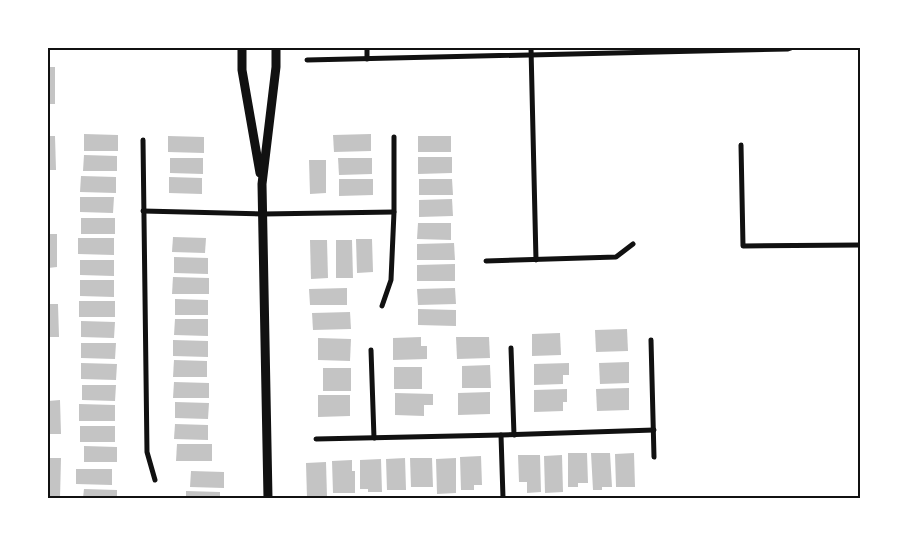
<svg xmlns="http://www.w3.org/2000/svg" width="908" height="546" font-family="Merriweather,serif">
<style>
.building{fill:#c4c4c4}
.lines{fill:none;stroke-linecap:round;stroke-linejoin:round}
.minor{stroke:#111;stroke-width:5}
.secondary{stroke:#111;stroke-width:9}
.neatline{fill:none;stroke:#111;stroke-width:2}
</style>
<rect width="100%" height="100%" fill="#fff"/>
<g class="building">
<rect x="48" y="67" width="7" height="37"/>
<path d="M84 134 118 135V151H84Z"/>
<path d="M371 134V151L334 152 333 135Z"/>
<path d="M48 136H55L56 170H48Z"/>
<path d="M168 136 204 137V153L168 152Z"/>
<rect x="418" y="136" width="33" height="16"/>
<path d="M84 155 117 156V171H83Z"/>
<path d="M418 157H452V173L418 174Z"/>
<path d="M170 158H203V174L170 173Z"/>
<path d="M338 158H372V174L339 175Z"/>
<path d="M309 160H326V193L310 194Z"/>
<path d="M81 176 116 177V193L80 192Z"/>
<path d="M169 177 202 178V194L169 193Z"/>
<path d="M339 179H373V195L339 196Z"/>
<path d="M419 179H452L453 195H419Z"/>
<path d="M80 197H114L113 213 80 212Z"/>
<path d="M452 199 453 216 419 217V200Z"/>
<rect x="81" y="218" width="34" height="16"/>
<path d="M418 223H451V240L417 239Z"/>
<path d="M48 234H57V267L48 268Z"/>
<path d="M173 237 206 238 205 253 172 252Z"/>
<path d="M78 238H114V255L78 254Z"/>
<path d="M356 239H372L373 272 357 273Z"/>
<path d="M310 240H327L328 278 311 279Z"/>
<path d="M336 240H352L353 278H336Z"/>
<path d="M454 243 455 260H417V244Z"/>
<path d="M174 257 208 258V274L174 273Z"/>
<path d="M80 260H114V276L80 275Z"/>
<path d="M455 264V281H417V265Z"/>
<path d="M173 277 209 278V294H172Z"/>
<path d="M80 280H114V297L80 296Z"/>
<path d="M347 288V305H310L309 289Z"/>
<path d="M455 288 456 304 418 305 417 289Z"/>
<path d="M175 299 208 300V315H175Z"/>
<rect x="79" y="301" width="36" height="16"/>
<path d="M48 304H58L59 337H48Z"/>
<path d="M418 309 456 310V326L418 325Z"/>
<path d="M350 312 351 329 313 330 312 313Z"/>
<path d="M175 319H208V336L174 335Z"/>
<path d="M81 321 115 322 114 338 81 337Z"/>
<path d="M627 329 628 351 596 352 595 330Z"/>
<path d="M560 333 561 355 532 356V334Z"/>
<path d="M421 337V346H427V359L393 360V338Z"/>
<path d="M456 337H489L490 358 457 359Z"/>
<path d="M318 338 351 339 350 361 318 360Z"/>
<path d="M173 340 208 341V357L173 356Z"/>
<path d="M81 343H116L115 359 81 358Z"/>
<path d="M174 360 207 361V377H173Z"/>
<path d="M629 362V383L600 384 599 363Z"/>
<path d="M81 363 117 364 116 380 81 379Z"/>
<path d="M569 363V375H563V384L534 385V364Z"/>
<path d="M490 365 491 388H462V366Z"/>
<rect x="394" y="367" width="28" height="22"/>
<rect x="323" y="368" width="28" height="23"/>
<path d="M174 382 209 383V398H173Z"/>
<path d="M82 385H116L115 401 82 400Z"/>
<path d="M629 388V410L597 411 596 389Z"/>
<path d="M567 389V402H563V411L534 412V390Z"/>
<path d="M490 392V414L458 415V393Z"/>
<path d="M395 393 433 394V405H424V416L395 415Z"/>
<path d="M318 395H350V416L318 417Z"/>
<path d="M60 400 61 434H48V401Z"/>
<path d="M175 402 209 403 208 419 175 418Z"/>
<path d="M79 404 115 405V421H79Z"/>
<path d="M175 424 208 425V440L174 439Z"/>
<rect x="80" y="426" width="35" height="16"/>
<path d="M177 444H212V461H176Z"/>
<path d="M84 446 117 447V462H84Z"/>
<path d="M568 453H587L588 483H578V487H568Z"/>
<path d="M591 453H610L612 487H602V490H593Z"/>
<path d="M634 453 635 487H616L615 454Z"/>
<path d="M518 455H540L541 492 527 493V482H519Z"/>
<path d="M562 455 563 492 545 493 544 456Z"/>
<path d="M481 456 482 485H474V490H461L460 457Z"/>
<path d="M48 458H61L60 498H48Z"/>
<path d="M405 458 406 490H387L386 459Z"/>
<path d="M410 458H432L433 487H411Z"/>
<path d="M456 458V493L437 494 436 459Z"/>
<path d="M381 459 382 492H368V489H360V460Z"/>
<path d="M352 460V471H355V493H333L332 461Z"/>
<path d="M326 462 327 497 307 498 306 463Z"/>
<path d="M76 469H112V485L76 484Z"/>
<path d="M191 471 224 472V488L190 487Z"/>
<path d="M84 489 117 490V498H83Z"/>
<path d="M186 491 220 492V498H186Z"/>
</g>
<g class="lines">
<g class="minor">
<path d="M367 48V59"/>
<path d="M531 48 536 260"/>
<path d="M307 60 788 49 791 48"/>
<path d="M143 140 147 452 155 480"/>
<path d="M741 145 743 246 860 245"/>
<path d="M143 211 263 214 394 212"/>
<path d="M486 261 616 257 633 244"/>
<path d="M382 306 391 280 394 212V137"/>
<path d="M651 340 654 457"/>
<path d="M511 348 514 435"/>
<path d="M371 350 374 438"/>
<path d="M501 435 503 498"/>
<path d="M316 439 501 435 654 430"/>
</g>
<g class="secondary">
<path d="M242 48V70L260 173"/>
<path d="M268 498 262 184 276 67V48"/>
</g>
</g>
<rect width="908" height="546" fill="none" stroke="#ffffff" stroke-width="98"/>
<rect x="49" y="49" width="810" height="448" class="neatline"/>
</svg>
